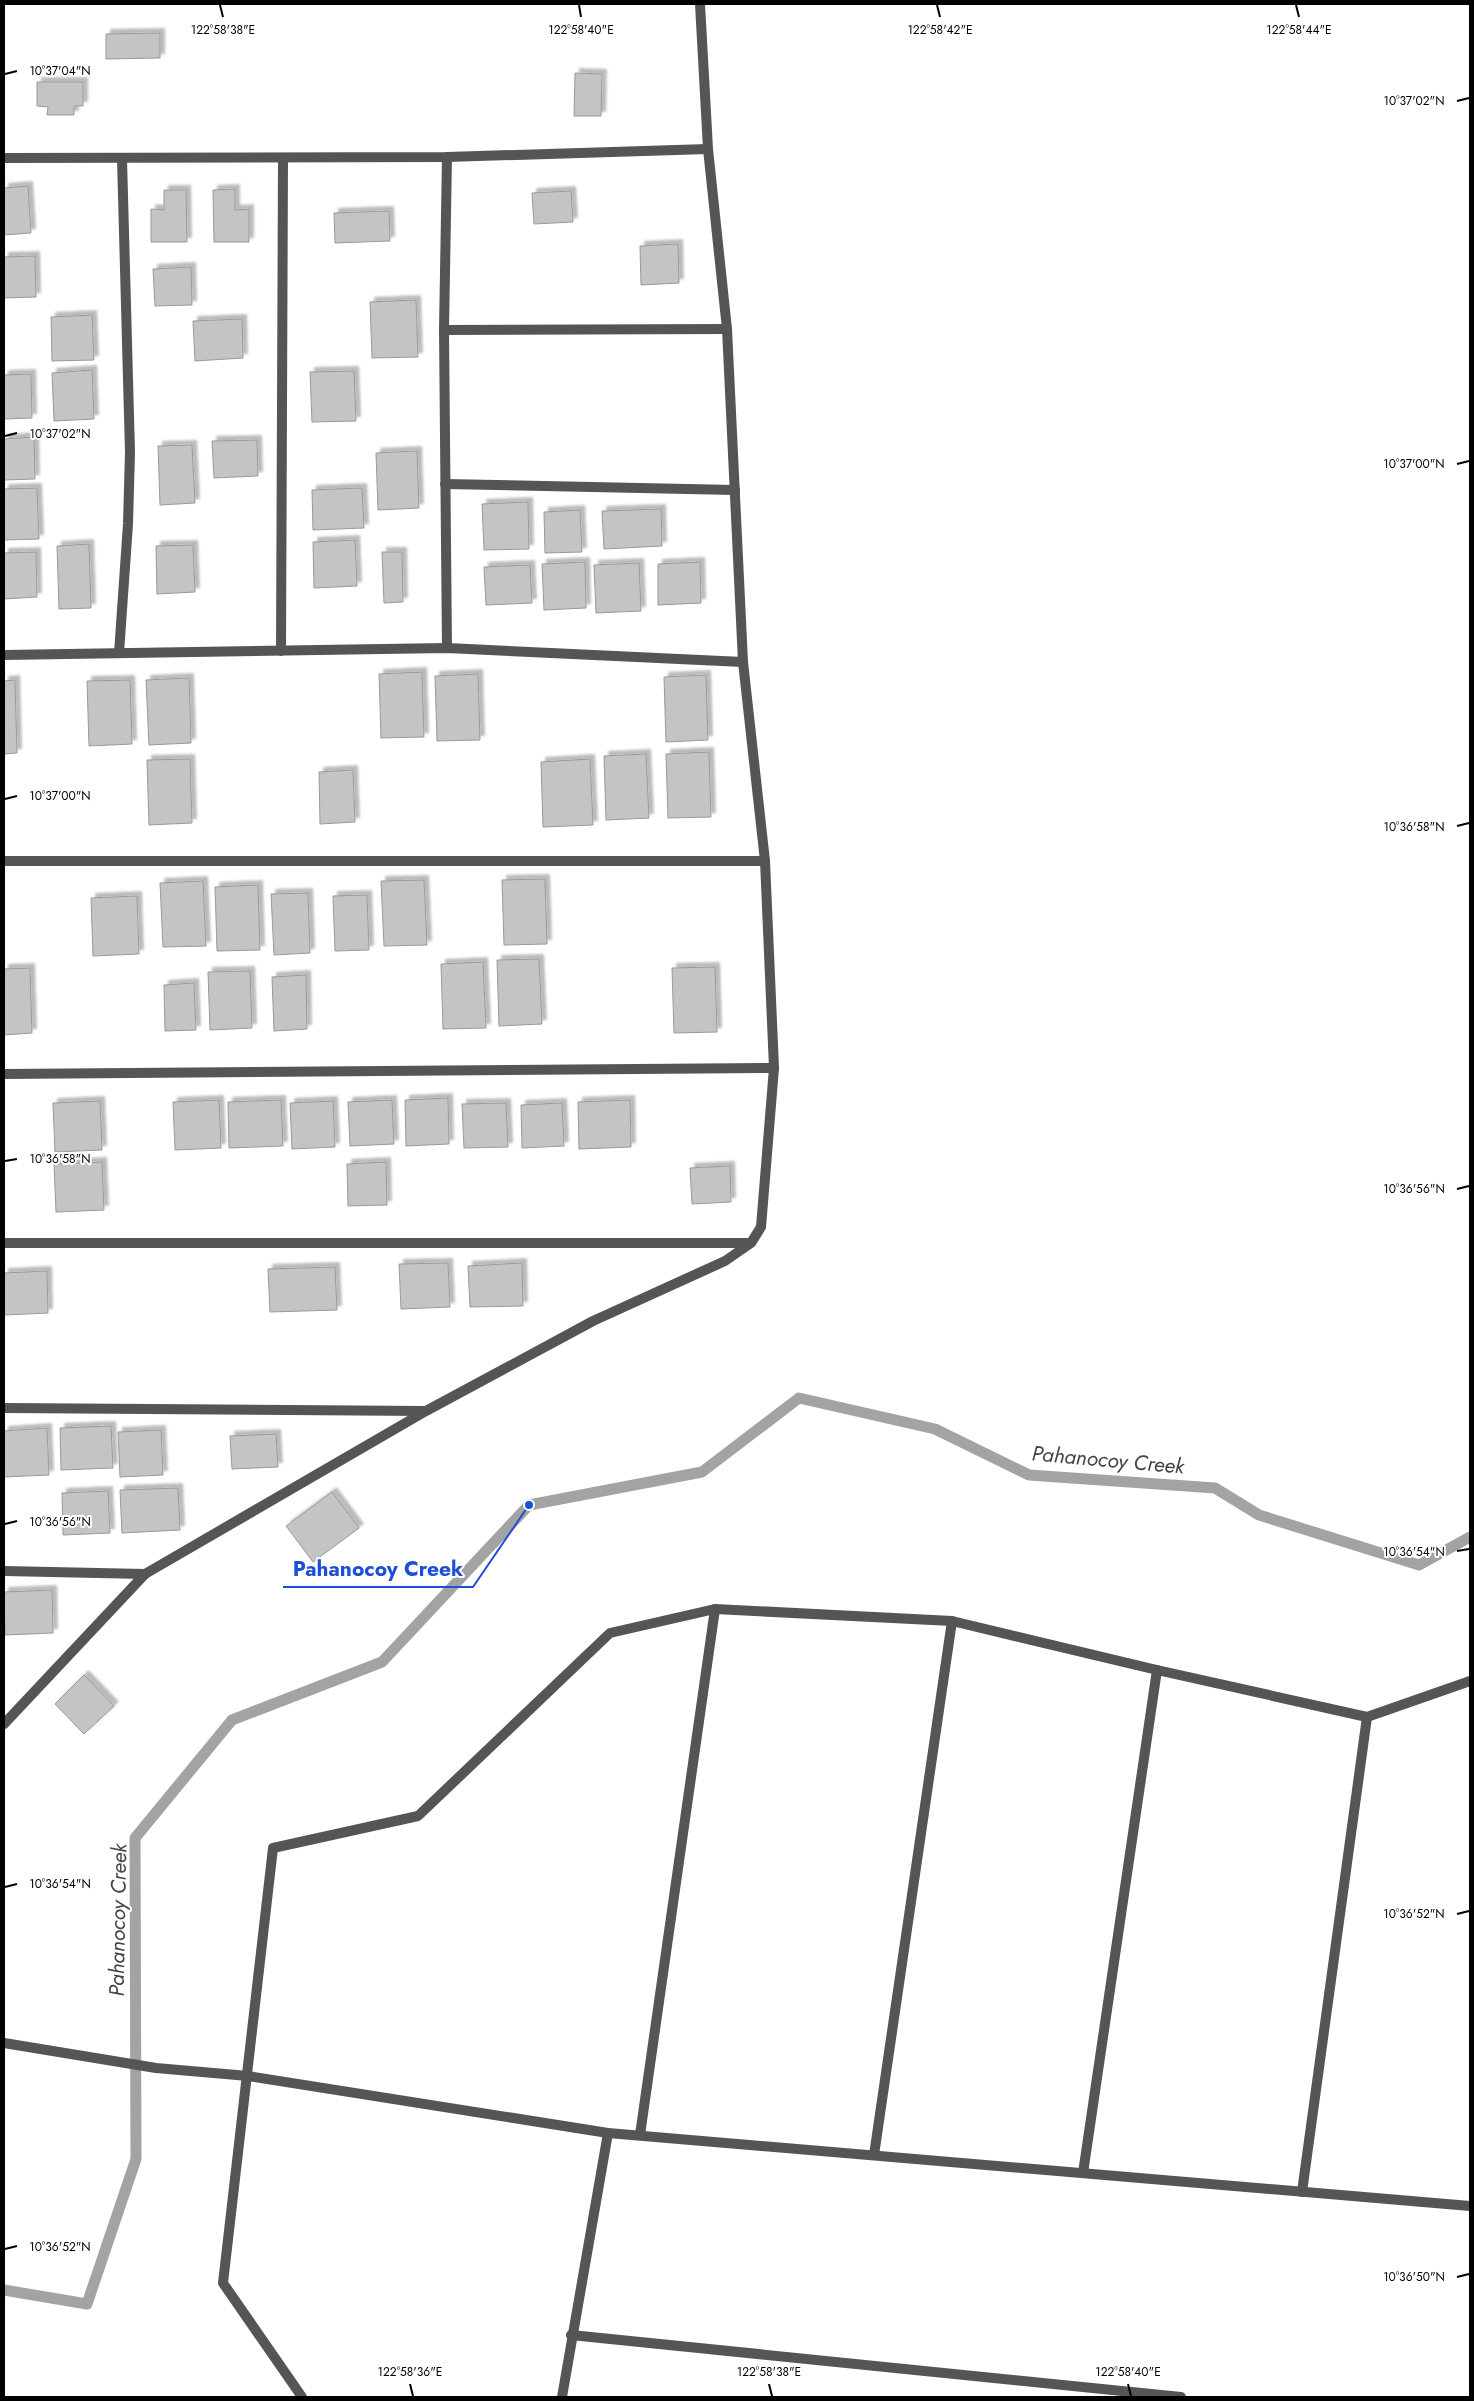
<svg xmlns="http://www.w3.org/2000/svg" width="1474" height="2401" font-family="Jost,sans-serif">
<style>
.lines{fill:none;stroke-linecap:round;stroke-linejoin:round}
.stream{stroke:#a3a3a3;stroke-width:11}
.building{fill:#c4c4c4;stroke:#999;filter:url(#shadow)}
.street{stroke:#555;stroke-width:10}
.ticks{fill:none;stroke:#000;stroke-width:2}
.labels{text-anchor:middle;stroke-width:4;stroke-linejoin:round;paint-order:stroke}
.water-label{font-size:21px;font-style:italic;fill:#444;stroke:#fff}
.ticks-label{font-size:12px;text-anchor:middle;fill:#000;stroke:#fff;stroke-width:4;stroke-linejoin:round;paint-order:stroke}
.leader{fill:none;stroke:#1d4ed8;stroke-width:2}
.callout-dot{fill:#1d4ed8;stroke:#fff;stroke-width:2}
.callout-label{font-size:21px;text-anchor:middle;font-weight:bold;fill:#1d4ed8;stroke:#fff;stroke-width:4;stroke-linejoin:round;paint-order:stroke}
</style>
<defs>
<filter id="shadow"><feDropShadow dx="4.5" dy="-4.5" stdDeviation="1" flood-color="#0004"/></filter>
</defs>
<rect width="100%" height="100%" fill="#fff"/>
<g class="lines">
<path class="stream" d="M4 2290 87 2304 136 2159 135 1838 232 1720 382 1662 529 1505 702 1472 799 1398 935 1429 1029 1475 1215 1488 1259 1515 1419 1565 1470 1537"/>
</g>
<g class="building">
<path d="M160 33V58L106 59V34Z"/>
<path d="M575 73 602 74 601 116H574Z"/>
<path d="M37 82H83V106H74V115H47L48 107 37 106Z"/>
<path d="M28 186 31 233 4 235V188Z"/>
<path d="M235 189V210L249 209V242H214L213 190Z"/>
<path d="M164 190H186L187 242H151V209L164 210Z"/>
<path d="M571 191 573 222 534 224 532 193Z"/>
<path d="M389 211 390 241 335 243 334 213Z"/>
<path d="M678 244 679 283 641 285 640 246Z"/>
<path d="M35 256 36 297 4 298V257Z"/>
<path d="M191 267 192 305 155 306 153 269Z"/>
<path d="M416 300 418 357 372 358 370 302Z"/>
<path d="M92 315 94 360 52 361 51 317Z"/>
<path d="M242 319 243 358 195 361 193 321Z"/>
<path d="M92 370 94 419 54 421 52 373Z"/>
<path d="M354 371 356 421 312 422 310 372Z"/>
<path d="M31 374 32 418 4 419V375Z"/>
<path d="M34 437 35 479 4 480V439Z"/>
<path d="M257 440 258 476 214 478 212 441Z"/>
<path d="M192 445 195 503 160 505 158 446Z"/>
<path d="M417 451 419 508 378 510 376 453Z"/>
<path d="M37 488 39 539 4 540V489Z"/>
<path d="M362 488 364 528 313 530 312 490Z"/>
<path d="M528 502 529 549 484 550 482 504Z"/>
<path d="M661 509 662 546 604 549 602 511Z"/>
<path d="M580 510 582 552 545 553 544 512Z"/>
<path d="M355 540 357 586 314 588 313 542Z"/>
<path d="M89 544 91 608 59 609 57 546Z"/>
<path d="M193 545 195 592 157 594 156 546Z"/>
<path d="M36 552 37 597 4 599V553Z"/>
<path d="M382 552H402L403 602 384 603Z"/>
<path d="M585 562 586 608 544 610 542 564Z"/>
<path d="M700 562 701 603 658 605V564Z"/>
<path d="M639 563 641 611 596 613 594 565Z"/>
<path d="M530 565 532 603 486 605 484 567Z"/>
<path d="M422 672 424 737 381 738 379 674Z"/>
<path d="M478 674 480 740 437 741 435 676Z"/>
<path d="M706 675 708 740 666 742 664 677Z"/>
<path d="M189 678 191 743 149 745 146 680Z"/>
<path d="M15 680 17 753 4 754V681Z"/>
<path d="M130 680 132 744 89 746 87 681Z"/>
<path d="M709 752 711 817 668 818 666 754Z"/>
<path d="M646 754 649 818 606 820 604 756Z"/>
<path d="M190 759 192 823 149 825 147 760Z"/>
<path d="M590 759 593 825 543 827 541 762Z"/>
<path d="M353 770 355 822 320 824 319 772Z"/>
<path d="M545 879 547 944 504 945 502 880Z"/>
<path d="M424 880 427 945 384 946 381 881Z"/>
<path d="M203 881 206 946 163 947 160 883Z"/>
<path d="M258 885 260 950 217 951 215 887Z"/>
<path d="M308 893 310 953 274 955 271 894Z"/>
<path d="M367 895 369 950 335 951 333 896Z"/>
<path d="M137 896 139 954 93 956 91 898Z"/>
<path d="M539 959 542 1024 499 1026 497 960Z"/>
<path d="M483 962 486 1028 443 1029 441 964Z"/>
<path d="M715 967 717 1032 674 1033 672 968Z"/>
<path d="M30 968 32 1033 4 1035V969Z"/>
<path d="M250 971 252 1028 210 1030 208 972Z"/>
<path d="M306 975 307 1029 274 1031 272 977Z"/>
<path d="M194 983 196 1030 165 1031 164 985Z"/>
<path d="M448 1098 449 1144 406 1146 405 1100Z"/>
<path d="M219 1100 221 1148 175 1150 173 1102Z"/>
<path d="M281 1100 283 1146 229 1148 228 1102Z"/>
<path d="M392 1100 394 1144 350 1146 348 1102Z"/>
<path d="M630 1100 631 1147 579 1149 578 1102Z"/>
<path d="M100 1101 102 1150 55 1152 53 1103Z"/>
<path d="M333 1101 335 1147 292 1149 290 1103Z"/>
<path d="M506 1103 508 1147 464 1148 462 1104Z"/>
<path d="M562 1103 564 1146 522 1148 521 1105Z"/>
<path d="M102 1162 104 1210 56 1212 54 1164Z"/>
<path d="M386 1162 387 1205 348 1206 347 1164Z"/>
<path d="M730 1166 731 1202 692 1204 690 1168Z"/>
<path d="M448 1263 450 1307 401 1309 399 1264Z"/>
<path d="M522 1263 523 1306 470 1307 468 1266Z"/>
<path d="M335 1267 337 1310 270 1312 268 1269Z"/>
<path d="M47 1271 48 1313 4 1315V1273Z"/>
<path d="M111 1426 113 1468 61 1470 60 1428Z"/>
<path d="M47 1428 49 1475 4 1477V1431Z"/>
<path d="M161 1430 163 1475 120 1477 118 1432Z"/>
<path d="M276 1434 278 1467 232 1469 230 1436Z"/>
<path d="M178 1488 180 1530 122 1533 120 1490Z"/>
<path d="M108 1491 110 1533 63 1535 62 1493Z"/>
<path d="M332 1492 359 1528 313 1562 286 1526Z"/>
<path d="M52 1590 53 1633 5 1635 4 1592Z"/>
<path d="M84 1675 114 1706 84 1734 55 1704Z"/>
</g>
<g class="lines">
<g class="street">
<path d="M447 157 444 330 447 648"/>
<path d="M4 158 447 157 708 149"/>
<path d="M444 330 727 329"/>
<path d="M445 484 735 490"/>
<path d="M281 651 283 159"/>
<path d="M119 653 128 524 130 452 122 159"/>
<path d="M4 655 447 648 743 662"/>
<path d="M4 861H765"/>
<path d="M4 1074 774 1068"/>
<path d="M4 1243H750"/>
<path d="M4 1408 425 1411"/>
<path d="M4 1571 145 1574"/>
<path d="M4 1724 145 1574 426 1411 593 1321 725 1261 751 1243 761 1227 774 1068 765 861 743 662 727 329 708 149 700 4"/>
<path d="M4 2043 156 2068 248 2076 608 2133 1470 2206"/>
<path d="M640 2135 715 1609"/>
<path d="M874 2155 952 1621"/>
<path d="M1083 2173 1157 1670"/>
<path d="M1302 2192 1367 1717"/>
<path d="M571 2335 1181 2397"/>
<path d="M302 2397 223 2283 273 1848 418 1816 610 1633 715 1609 952 1621 1157 1670 1367 1717 1470 1681"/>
<path d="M562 2397 608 2133"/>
</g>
</g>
<path class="ticks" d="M220 5 223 17M579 5 581 17M937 5 940 17M1296 5 1299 17M5 74 17 71M1457 101 1469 98M5 436 17 433M1457 464 1469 461M5 799 17 796M1457 826 1469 823M5 1161 17 1159M1457 1189 1469 1186M5 1524 17 1521M1457 1551 1469 1549M5 1887 17 1884M1457 1914 1469 1911M5 2249 17 2246M1457 2277 1469 2274M410 2384 413 2396M769 2384 772 2396M1128 2384 1131 2396"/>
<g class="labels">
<g class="water-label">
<text transform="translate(1108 1460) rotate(5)" y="7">Pahanocoy Creek</text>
<text transform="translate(118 1920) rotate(-89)" y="7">Pahanocoy Creek</text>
</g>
</g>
<g class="ticks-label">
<text x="223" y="34">122°58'38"E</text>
<text x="581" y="34">122°58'40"E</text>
<text x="940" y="34">122°58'42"E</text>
<text x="1299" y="34">122°58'44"E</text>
<text x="60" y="75">10°37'04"N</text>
<text x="1414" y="105">10°37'02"N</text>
<text x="60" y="438">10°37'02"N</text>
<text x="1414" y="468">10°37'00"N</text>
<text x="60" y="800">10°37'00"N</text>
<text x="1414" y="831">10°36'58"N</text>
<text x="60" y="1163">10°36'58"N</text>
<text x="1414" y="1193">10°36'56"N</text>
<text x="60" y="1526">10°36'56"N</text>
<text x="1414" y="1556">10°36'54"N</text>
<text x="60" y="1888">10°36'54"N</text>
<text x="1414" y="1918">10°36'52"N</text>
<text x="60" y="2251">10°36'52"N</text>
<text x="1414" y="2281">10°36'50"N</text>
<text x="410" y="2376">122°58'36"E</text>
<text x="769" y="2376">122°58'38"E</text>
<text x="1128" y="2376">122°58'40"E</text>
</g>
<path class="leader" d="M529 1505L473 1587H283"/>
<circle class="callout-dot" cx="529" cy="1505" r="5"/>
<g class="callout-label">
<text x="378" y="1576">Pahanocoy Creek</text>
</g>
<rect width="1474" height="2401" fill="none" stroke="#000000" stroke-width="10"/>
</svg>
